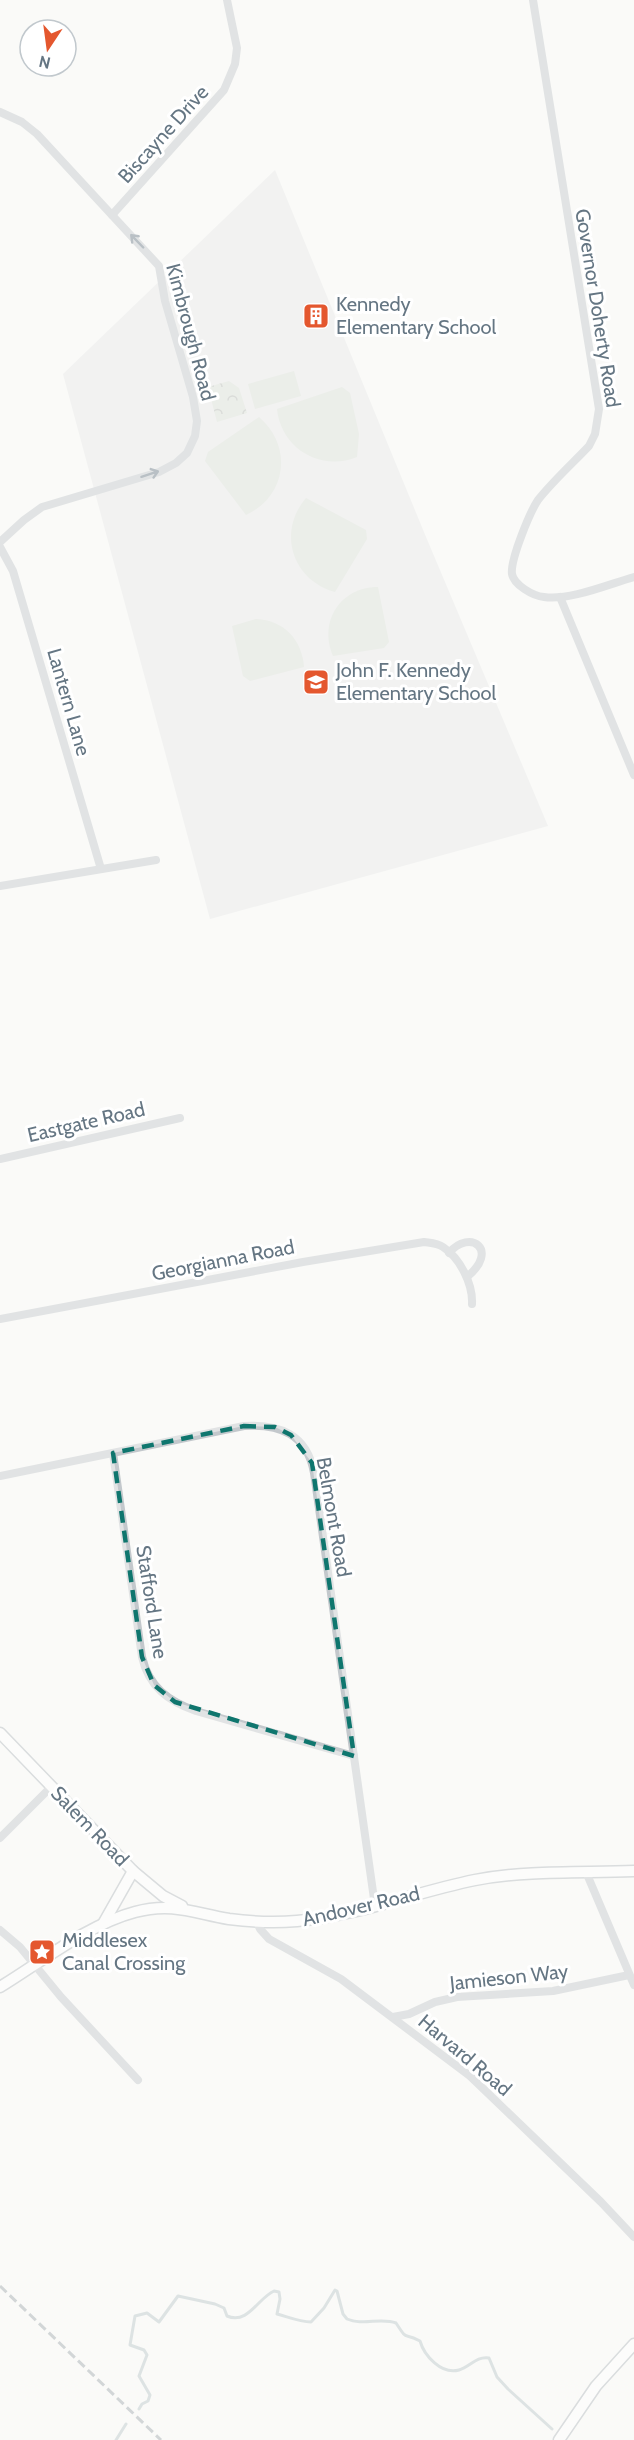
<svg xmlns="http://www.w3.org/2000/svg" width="634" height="2440" font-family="Cabin,sans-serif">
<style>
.built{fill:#e8e9e9}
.park{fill:url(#park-crowns)}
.garden{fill:#dadfd7}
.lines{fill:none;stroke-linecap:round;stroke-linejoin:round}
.stream{stroke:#bbc7cb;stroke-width:3}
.secondary-casing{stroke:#b3babf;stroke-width:13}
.minor{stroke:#c3c8cc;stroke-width:8}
.secondary{stroke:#fff;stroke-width:10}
.rail{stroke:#a2aab0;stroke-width:3;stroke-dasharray:9 4.5;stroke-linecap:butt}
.oneway{stroke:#6a7a87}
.marked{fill:none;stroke:#0f766e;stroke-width:4.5;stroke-dasharray:12 8;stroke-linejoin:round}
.labels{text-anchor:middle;stroke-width:6;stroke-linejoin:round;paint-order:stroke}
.street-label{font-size:20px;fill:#657683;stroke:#fff}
.poi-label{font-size:20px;fill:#657683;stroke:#fff;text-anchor:start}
</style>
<defs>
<pattern id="park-crowns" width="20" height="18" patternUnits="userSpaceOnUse" patternTransform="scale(1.5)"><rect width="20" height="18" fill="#dadfd7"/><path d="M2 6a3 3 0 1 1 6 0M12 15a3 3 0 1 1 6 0" fill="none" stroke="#b4b9b4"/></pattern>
</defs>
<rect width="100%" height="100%" fill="#fafaf8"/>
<path class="built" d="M275 170 426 537 548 826 210 919 63 374Z"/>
<path class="park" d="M229 381 239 388 247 413 217 422 208 387Z"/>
<g class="garden">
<path d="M294 371 301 396 255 409 248 384Z"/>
<path d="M342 387 350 393 359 434 357 457C320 472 281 448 277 409Z"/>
<path d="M259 417C293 446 287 496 246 515L205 461 208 452Z"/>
<path d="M306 498 366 530 367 539 335 592C292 580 277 532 306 498Z"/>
<path d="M378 587 389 642 384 648 333 656C318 621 341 587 378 587Z"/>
<path d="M256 619C284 620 302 640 304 667L250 681 243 676 232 626Z"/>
</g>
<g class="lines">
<g class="stream">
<path d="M139 2409 142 2404 148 2401 150 2395 139 2376 147 2355 144 2350 130 2345 135 2316 147 2313 159 2322 178 2296 215 2304 224 2308 227 2316C248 2325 258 2298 274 2291L279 2292 280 2299 277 2314C288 2317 300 2322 311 2322L324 2308 335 2290 337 2291 343 2314 347 2319C363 2326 381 2317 396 2323 409 2343 402 2331 420 2341 424 2355 441 2375 459 2370 470 2367 476 2356 489 2358L497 2377 508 2389 552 2429"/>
<path d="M116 2440 126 2424"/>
</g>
<defs>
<g id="secondary">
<path d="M0 1733 133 1871 163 1896 182 1906"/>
<path d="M103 1924 133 1871"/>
<path d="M0 1987C41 1962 89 1924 135 1912 172 1902 194 1913 229 1919 252 1922 274 1923 297 1921 358 1916 415 1892 475 1880 527 1870 581 1873 634 1871"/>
<path d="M559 2440 596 2386 634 2344"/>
</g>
</defs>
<use href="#secondary" class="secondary-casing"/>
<g class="minor">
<path d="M533 0 599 409 595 434 589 446C572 464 553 481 538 500 530 512 510 560 512 574 514 585 533 596 544 597 569 601 609 584 634 577"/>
<path d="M0 112 22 122 37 134 159 266 165 301 193 397 197 421 195 436 187 453 176 463 159 472 42 507 24 520 0 542"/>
<path d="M112 215 224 90 235 64 237 48 227 0"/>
<path d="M0 547 13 571 101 869"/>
<path d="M560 597 634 775"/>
<path d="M0 886 156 860"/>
<path d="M0 1159 180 1118"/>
<path d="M449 1253C470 1228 500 1250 467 1277"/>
<path d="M0 1319 303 1262 424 1242C430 1243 437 1243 443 1247 460 1258 473 1284 472 1304"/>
<path d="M113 1453 142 1657C149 1687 168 1701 196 1711L354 1756"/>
<path d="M0 1476 244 1426C280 1424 307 1434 314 1473L375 1906"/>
<path d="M0 1838 52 1786"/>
<path d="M586 1872 634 1985"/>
<path d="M257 1922 260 1929 269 1939 341 1979 470 2076 601 2202 634 2237"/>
<path d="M0 1930 20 1947 61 1997 138 2080"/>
<path d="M393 2017 409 2014 435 2002 457 1997 553 1991 629 1975"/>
</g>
<use href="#secondary" class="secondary"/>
<path class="rail" d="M0 2286 161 2440"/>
</g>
<defs><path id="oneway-shaft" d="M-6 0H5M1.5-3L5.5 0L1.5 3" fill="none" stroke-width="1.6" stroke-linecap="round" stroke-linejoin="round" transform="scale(1.5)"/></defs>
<g class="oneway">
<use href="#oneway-shaft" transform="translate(137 241) rotate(-134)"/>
<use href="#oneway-shaft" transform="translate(150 474) rotate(-18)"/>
</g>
<path d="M0 0H634V2440H0ZM244 1426 275 1427 291 1435 312 1463 354 1756 175 1702 154 1685 142 1657 113 1453Z" fill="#fafaf8" fill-opacity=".55" fill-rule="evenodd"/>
<path class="marked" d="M244 1426 275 1427 291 1435 312 1463 354 1756 175 1702 154 1685 142 1657 113 1453Z"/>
<defs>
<symbol id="building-square" viewBox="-11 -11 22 22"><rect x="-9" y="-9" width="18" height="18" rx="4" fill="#e4572e" stroke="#fff"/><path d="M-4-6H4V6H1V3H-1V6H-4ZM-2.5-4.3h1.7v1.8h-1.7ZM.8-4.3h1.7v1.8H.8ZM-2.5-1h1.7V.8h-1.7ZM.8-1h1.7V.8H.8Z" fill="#fff"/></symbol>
<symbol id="school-square" viewBox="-11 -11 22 22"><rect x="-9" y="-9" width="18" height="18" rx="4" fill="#e4572e" stroke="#fff"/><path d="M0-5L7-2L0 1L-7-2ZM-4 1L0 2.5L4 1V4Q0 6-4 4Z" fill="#fff"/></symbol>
<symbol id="sight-square" viewBox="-11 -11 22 22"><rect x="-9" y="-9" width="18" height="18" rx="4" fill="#e4572e" stroke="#fff"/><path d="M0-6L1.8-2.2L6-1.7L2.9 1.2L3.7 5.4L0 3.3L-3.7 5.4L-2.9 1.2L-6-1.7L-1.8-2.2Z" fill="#fff"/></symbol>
</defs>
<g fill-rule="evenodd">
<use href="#building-square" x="301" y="301" width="30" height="30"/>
<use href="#school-square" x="301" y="667" width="30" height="30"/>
<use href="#sight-square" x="27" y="1937" width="30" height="30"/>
</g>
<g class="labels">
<g class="street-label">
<text transform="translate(163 134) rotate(-48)" y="7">Biscayne Drive</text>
<text transform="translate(598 308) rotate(81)" y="7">Governor Doherty Road</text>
<text transform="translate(191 332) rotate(75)" y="7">Kimbrough Road</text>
<text transform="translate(69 702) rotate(74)" y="7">Lantern Lane</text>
<text transform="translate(86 1122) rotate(-13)" y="7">Eastgate Road</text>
<text transform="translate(223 1260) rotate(-11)" y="7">Georgianna Road</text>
<text transform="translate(334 1517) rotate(80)" y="7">Belmont Road</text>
<text transform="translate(152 1602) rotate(81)" y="7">Stafford Lane</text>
<text transform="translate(90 1826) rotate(46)" y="7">Salem Road</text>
<text transform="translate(361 1906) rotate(-13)" y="7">Andover Road</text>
<text transform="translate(509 1977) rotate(-6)" y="7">Jamieson Way</text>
<text transform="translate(465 2055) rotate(40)" y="7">Harvard Road</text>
</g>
<g class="poi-label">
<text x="336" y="311">Kennedy<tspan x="336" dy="23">Elementary School</tspan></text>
<text x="336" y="677">John F. Kennedy<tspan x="336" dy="23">Elementary School</tspan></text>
<text x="62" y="1947">Middlesex<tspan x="62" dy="23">Canal Crossing</tspan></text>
</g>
</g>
<g transform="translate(48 48) rotate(193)"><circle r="28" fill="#ffffff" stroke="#c1c8cd" stroke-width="1.5"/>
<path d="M0-4.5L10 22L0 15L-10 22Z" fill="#e4572e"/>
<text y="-9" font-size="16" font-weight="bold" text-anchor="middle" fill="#657683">N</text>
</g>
</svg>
